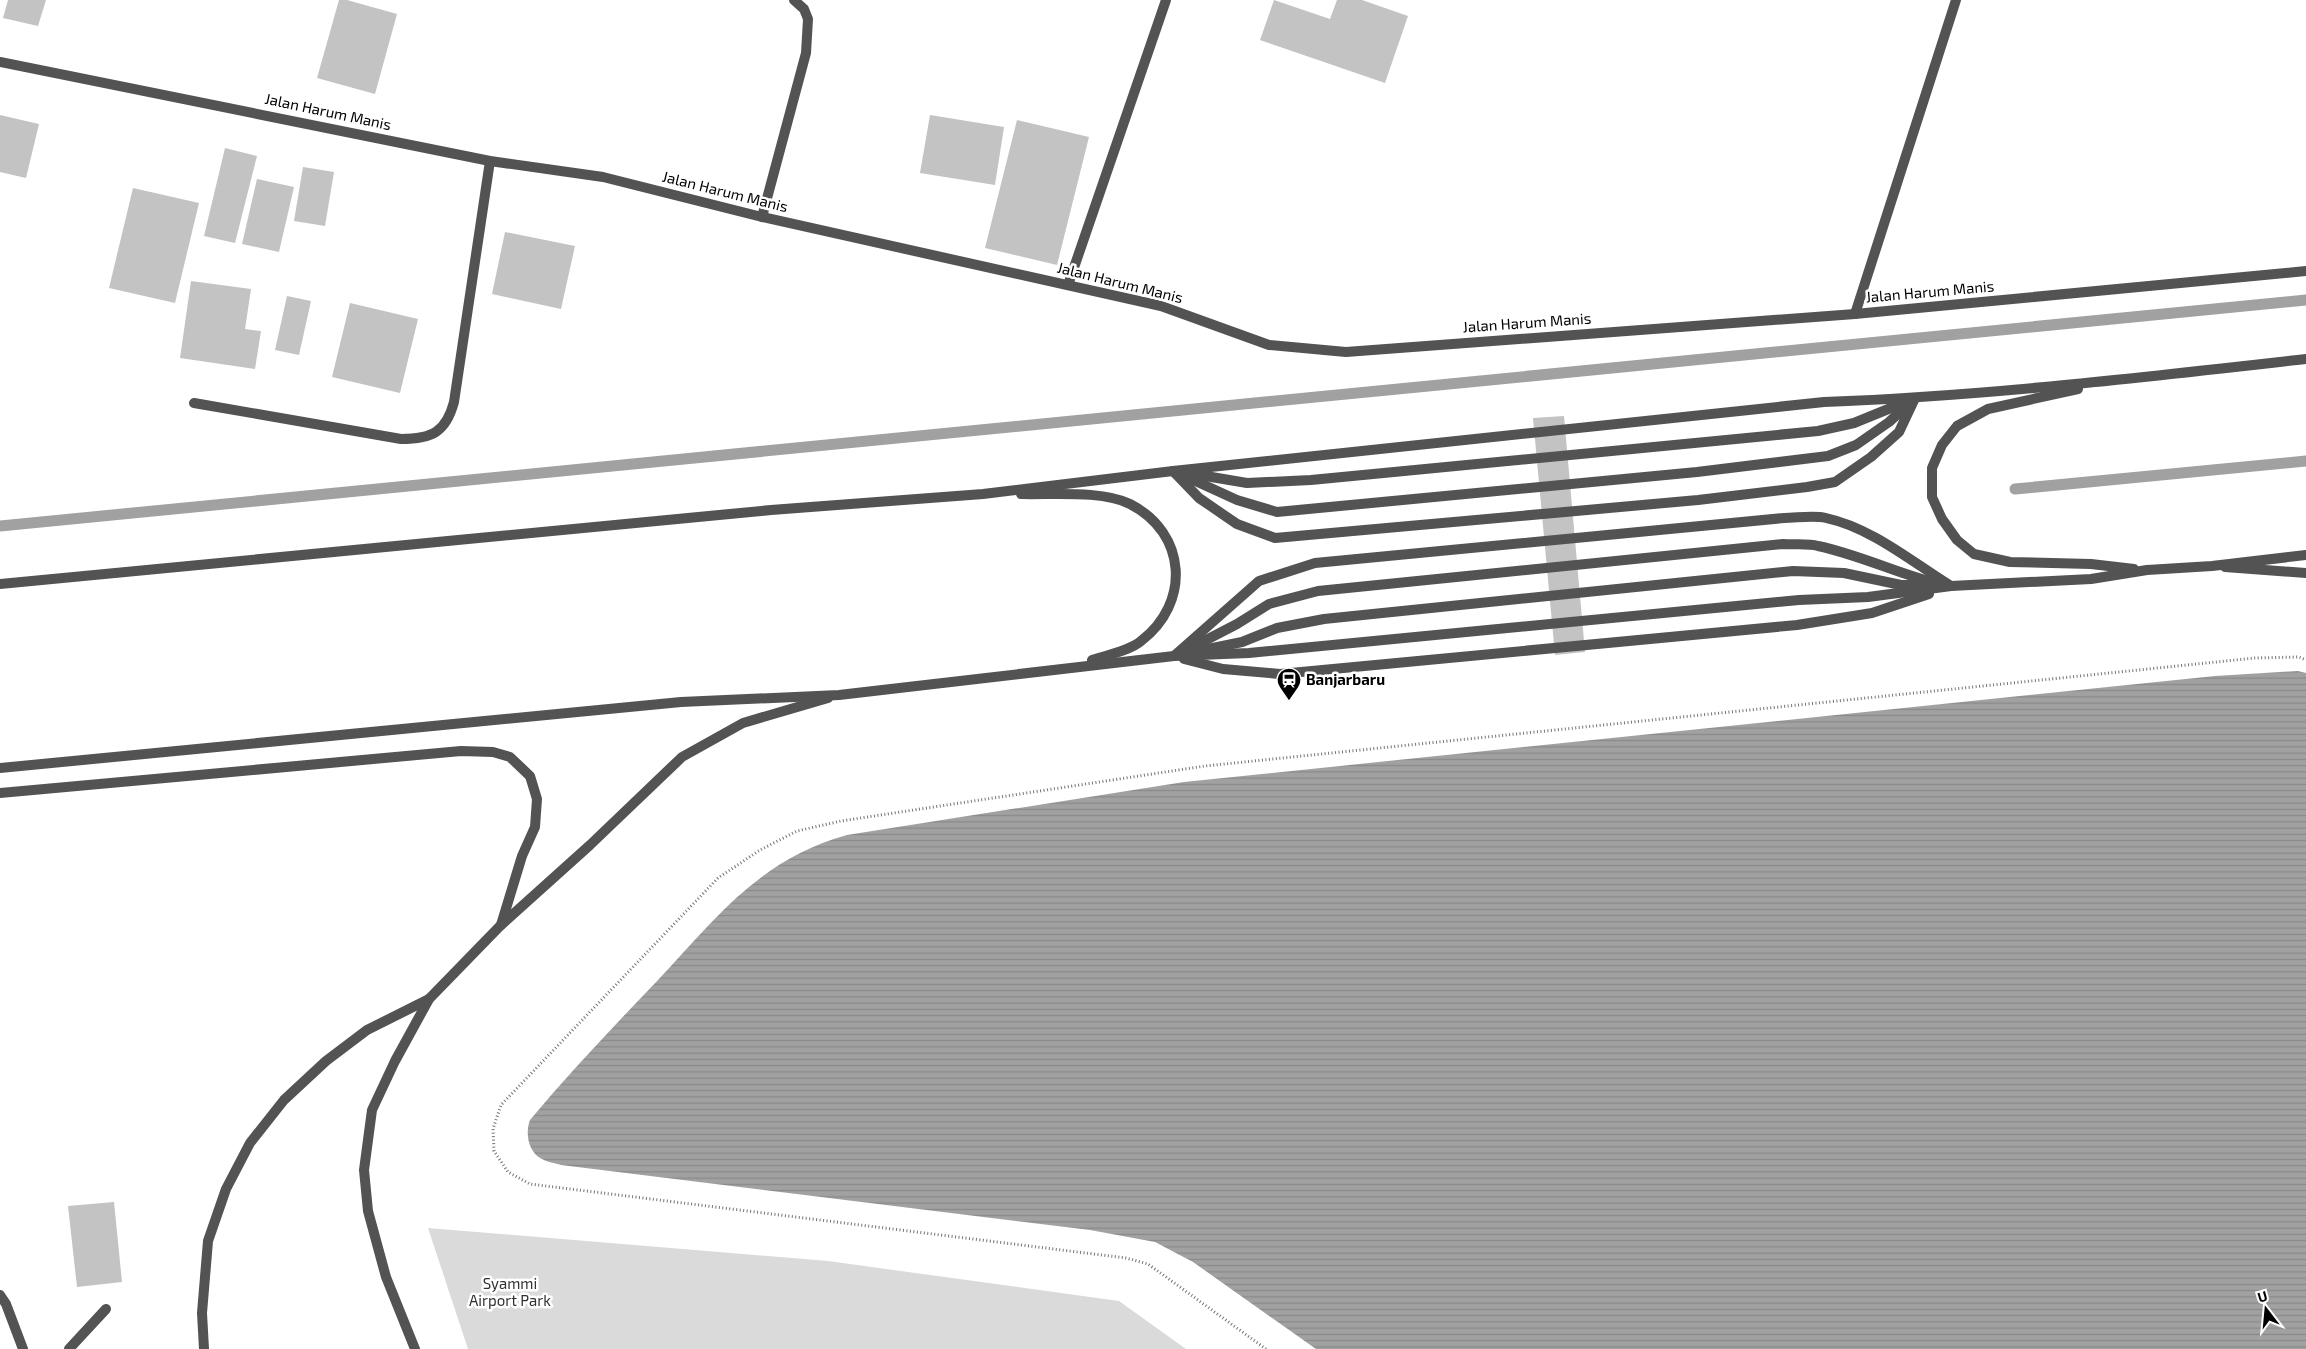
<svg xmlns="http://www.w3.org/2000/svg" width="2306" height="1349" font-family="'Exo 2',sans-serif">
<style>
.green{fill:#dadada}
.water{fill:url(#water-rules)}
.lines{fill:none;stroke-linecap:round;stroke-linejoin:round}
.stream{stroke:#a1a1a1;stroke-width:11}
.building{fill:#c3c3c3}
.path{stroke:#757575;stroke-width:3;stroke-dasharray:1 2.5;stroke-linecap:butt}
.service{stroke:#535353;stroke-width:10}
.minor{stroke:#535353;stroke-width:10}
.tertiary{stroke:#535353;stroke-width:10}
.labels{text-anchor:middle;stroke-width:5;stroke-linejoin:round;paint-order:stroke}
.street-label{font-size:15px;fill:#000;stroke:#fff}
.poi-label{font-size:15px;font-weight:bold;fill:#000;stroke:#fff;text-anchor:start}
.park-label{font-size:15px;fill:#313131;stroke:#fff}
</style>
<defs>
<pattern id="water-rules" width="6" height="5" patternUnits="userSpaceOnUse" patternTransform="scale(1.25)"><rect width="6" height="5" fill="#a1a1a1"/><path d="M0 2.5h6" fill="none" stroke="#898989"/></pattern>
</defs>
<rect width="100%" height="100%" fill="#fff"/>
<path class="green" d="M428 1228 828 1261 1119 1301 1186 1349H468Z"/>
<path class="water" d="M2298 671 2306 673V1349H1316L1193 1262 1155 1242 1090 1230 561 1165C555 1163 547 1162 542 1159 528 1152 525 1133 530 1120 570 1072 614 1026 658 980 718 916 759 860 847 835L1184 782 2215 676Z"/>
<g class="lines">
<g class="stream">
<path d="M2015 489 2306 461"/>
<path d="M0 526 2306 300"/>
</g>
</g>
<g class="building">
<path d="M8 0H46L38 26 3 18Z"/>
<path d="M339 0H347L397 14 375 94 317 78Z"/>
<path d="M1274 0 1330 19 1337 0H1362L1408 16 1385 83 1260 40Z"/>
<path d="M0 115 39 124 26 178 0 172Z"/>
<path d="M930 115 1004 127 995 185 920 173Z"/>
<path d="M1017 120 1089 137 1057 265 985 248Z"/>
<path d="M225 148 257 156 235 243 204 236Z"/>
<path d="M303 167 334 172 325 226 294 221Z"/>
<path d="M257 179 294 187 279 252 242 244Z"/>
<path d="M133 188 199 203 175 303 109 288Z"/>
<path d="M505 232 575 246 561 309 492 294Z"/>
<path d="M191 281 251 289 245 329 261 331 255 369 180 358Z"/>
<path d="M287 296 311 301 299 355 275 350Z"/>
<path d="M350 303 418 319 400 393 332 377Z"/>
<path d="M1564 416 1585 652 1555 655 1533 418Z"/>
<path d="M114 1202 122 1282 77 1287 68 1206Z"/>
</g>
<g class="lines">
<path class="path" d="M1266 1349 1148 1264 1126 1258 530 1184 508 1172 494 1151 493 1129 501 1105 718 878 760 850 797 831 841 821 1205 766 2255 658 2299 657 2306 660"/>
<g class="service">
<path d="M2225 567 2306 573"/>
<path d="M0 793 461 751 493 752 510 757 530 776 537 799 535 827 522 856 501 925"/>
<path d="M0 1295 6 1304 23 1349"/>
<path d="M69 1349 106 1309"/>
<path d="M204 1349 202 1313 208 1241 226 1189 250 1143 284 1100 326 1061 367 1030 429 999"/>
<path d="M415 1349 386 1277 368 1211 364 1170 372 1110 395 1061 429 999 500 926 590 845 682 757 743 723 828 698"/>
</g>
<g class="minor">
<path d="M0 62 490 161 603 177 762 217 1161 306 1269 345 1346 352 1855 314 2306 271"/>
<path d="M762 217 806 53 808 19 804 9 794 0"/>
<path d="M1068 285 1166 0"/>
<path d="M1855 314 1956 0"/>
<path d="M194 403 401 439C432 439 446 432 454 402L490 161"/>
</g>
<g class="tertiary">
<path d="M2078 389 1988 409 1957 426 1942 445 1932 468V497L1942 519 1957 540 1974 554 2010 562 2091 564 2134 569"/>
<path d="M1173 471 1199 498 1237 524 1275 538 1698 500 1807 487 1835 482 1871 457 1899 432 1915 398"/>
<path d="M1178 473 1237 500 1277 512 1697 472 1828 456 1856 445 1889 422 1911 402"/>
<path d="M1188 473 1247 483 1311 480 1818 431 1854 423 1908 401"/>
<path d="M1021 494C1051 495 1103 490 1130 504 1187 533 1191 603 1141 641 1131 650 1105 656 1092 660"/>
<path d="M0 584 771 510 983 494 1173 471 1824 402C1985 396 2146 377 2306 359"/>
<path d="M1203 650 1242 642 1277 628 1324 619 1793 571 1844 573 1901 585H1920"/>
<path d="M1183 652 1237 624 1269 604 1318 591 1783 544C1795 545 1807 543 1818 546 1861 555 1900 575 1943 585"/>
<path d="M1174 656 1259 581 1315 563 1784 518C1797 518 1813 515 1826 518 1872 528 1912 562 1951 586"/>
<path d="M1184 659 1223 669 1280 674 1797 625 1872 613 1929 594"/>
<path d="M0 768 681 702 839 695 1174 656 1249 653 1799 600 1868 597 1951 586 2091 579 2147 570 2212 566 2306 555"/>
</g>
</g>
<defs>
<symbol id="station-pin" viewBox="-11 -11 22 30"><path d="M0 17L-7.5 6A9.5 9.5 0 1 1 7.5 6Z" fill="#000" stroke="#fff"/><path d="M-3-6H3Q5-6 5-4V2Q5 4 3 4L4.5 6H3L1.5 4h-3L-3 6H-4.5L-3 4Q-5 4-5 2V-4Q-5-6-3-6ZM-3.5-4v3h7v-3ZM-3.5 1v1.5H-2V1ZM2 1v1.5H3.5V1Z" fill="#fff"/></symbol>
</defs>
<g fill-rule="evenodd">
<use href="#station-pin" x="1275" y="666" width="28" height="38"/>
</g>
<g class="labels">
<g class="street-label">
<text transform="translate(328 112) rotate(12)" y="5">Jalan Harum Manis</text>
<text transform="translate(725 192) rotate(14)" y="5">Jalan Harum Manis</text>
<text transform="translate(1120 283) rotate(14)" y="5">Jalan Harum Manis</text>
<text transform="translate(1930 292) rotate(-5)" y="5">Jalan Harum Manis</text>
<text transform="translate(1527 323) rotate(-4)" y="5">Jalan Harum Manis</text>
</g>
<g class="poi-label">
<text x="1306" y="685">Banjarbaru</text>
</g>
<g class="park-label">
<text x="510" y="1289">Syammi<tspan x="510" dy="17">Airport Park</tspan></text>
</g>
</g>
<g transform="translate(2266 1309) rotate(344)" stroke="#ffffff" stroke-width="4" paint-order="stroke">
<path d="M0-4L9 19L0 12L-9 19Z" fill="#000000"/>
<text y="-8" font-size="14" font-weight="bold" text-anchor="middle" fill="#000000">U</text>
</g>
</svg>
